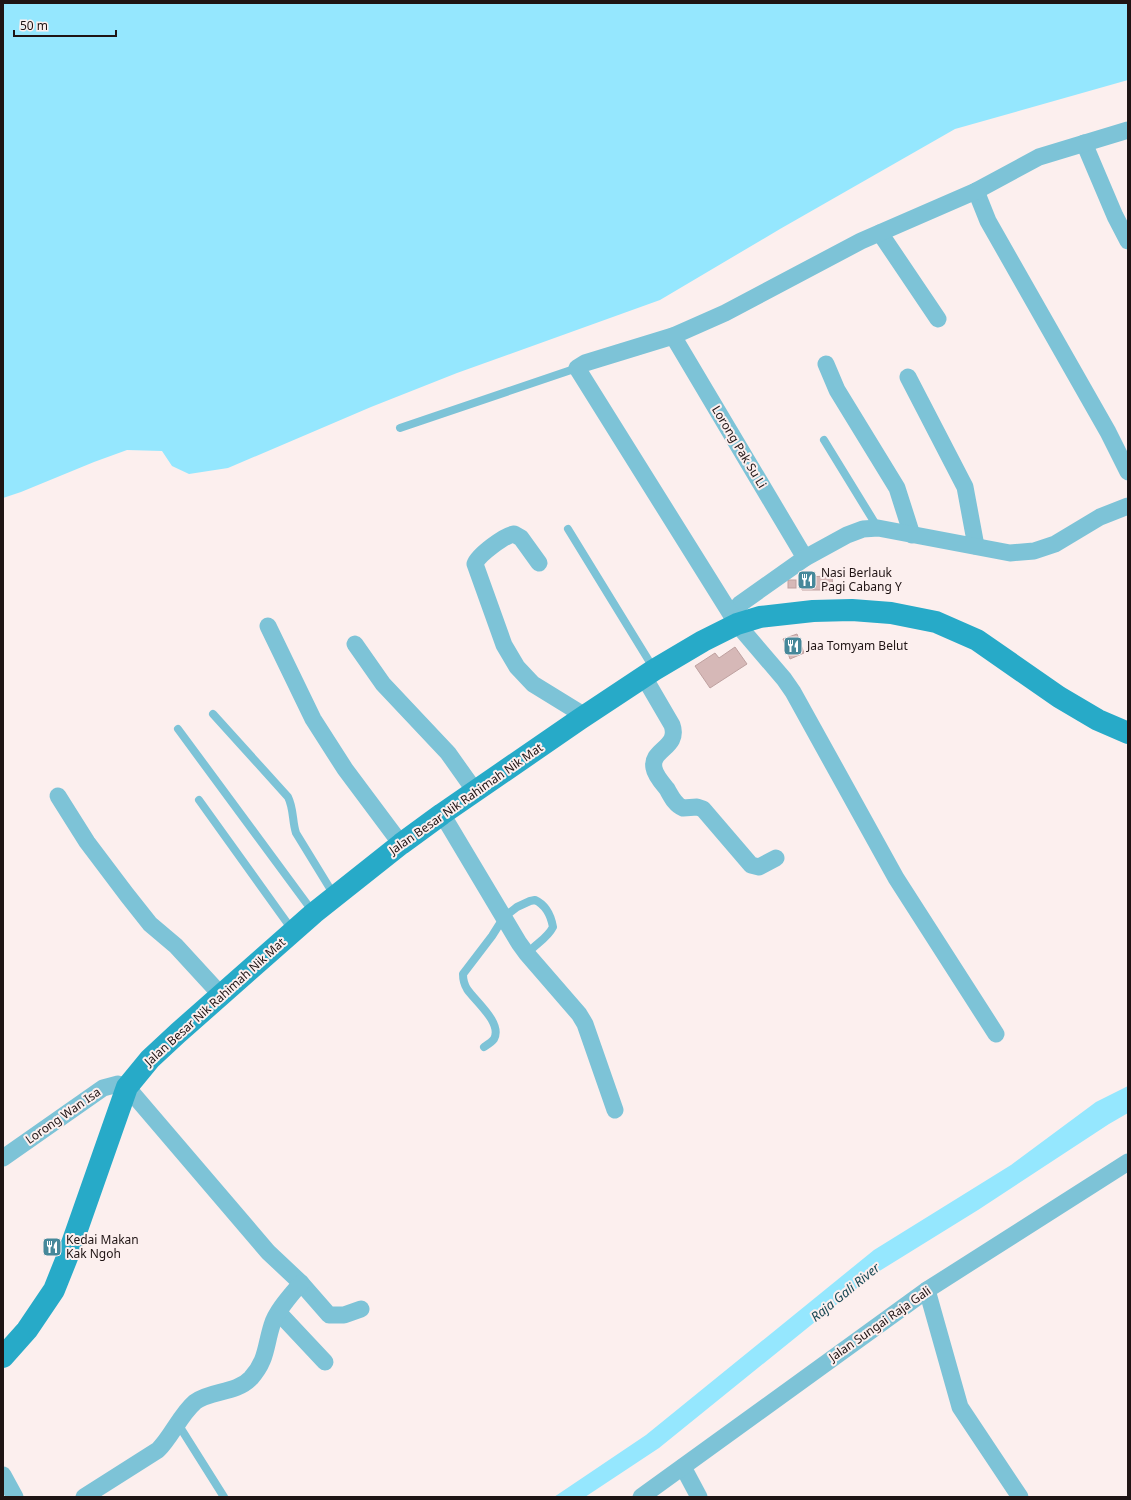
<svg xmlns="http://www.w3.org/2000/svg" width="1131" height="1500" font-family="'Noto Sans',sans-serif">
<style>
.water{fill:#95e7fe}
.building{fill:#d6b8b7;stroke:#bfa1a0}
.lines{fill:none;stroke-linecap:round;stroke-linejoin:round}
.lane{stroke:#7dc3d7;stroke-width:8}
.street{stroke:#7dc3d7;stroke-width:17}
.secondary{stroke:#27aac8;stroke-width:22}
.labels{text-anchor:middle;stroke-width:4;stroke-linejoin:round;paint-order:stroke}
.street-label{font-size:12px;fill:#1f1414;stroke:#fcefee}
.poi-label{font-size:12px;fill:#1f1414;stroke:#fcefee;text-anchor:start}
.water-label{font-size:13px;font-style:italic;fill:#194955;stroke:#fcefee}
</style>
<rect width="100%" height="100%" fill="#fcefee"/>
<g class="water">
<path d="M3 3H1128V80L955 129 780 229 660 300 457 373 371 407 228 468 189 474 172 466 162 451 127 450 94 462 21 492 3 498Z"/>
<path d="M1128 1086V1113L1109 1124 978 1210 873 1275 659 1448 585 1497H554L646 1435 874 1250 1011 1165 1096 1102Z"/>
</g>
<g class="building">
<path d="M832 576 833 590H802L801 577Z"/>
<rect x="788" y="580" width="8" height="8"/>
<path d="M797 634 804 653 790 659 783 639Z"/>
<path d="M735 647 747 664 710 688 695 666 715 653 719 658Z"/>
</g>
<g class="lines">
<g class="lane">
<path d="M400 428 577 368"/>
<path d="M824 440 878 528"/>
<path d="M568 529 654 669"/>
<path d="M213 714 288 797C294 809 292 821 296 833L334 895"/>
<path d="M178 729 313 912"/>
<path d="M199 800 293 931"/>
<path d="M484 1047C487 1045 492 1042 494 1039 503 1023 474 1000 467 989 464 984 463 979 463 974L492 936 504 917 517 907 530 901 535 900C546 905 551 916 553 927 547 939 535 944 527 954"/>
<path d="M178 1424 224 1497"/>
</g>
<g class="street">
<path d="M1084 143 1115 216 1128 241"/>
<path d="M976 191 988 221 1108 432 1128 472"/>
<path d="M880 233 938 319"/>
<path d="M673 336 805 558"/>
<path d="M826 364 837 390 897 488 912 535"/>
<path d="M908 377 965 487 976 546"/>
<path d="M539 563 521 538 514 534C505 535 478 555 475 564L504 645 517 667 533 684 585 716"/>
<path d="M731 614 740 604 805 558 847 535 863 529 878 528 1010 553 1034 551 1055 544 1100 517 1128 506"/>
<path d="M268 626 313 719 345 769 401 844"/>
<path d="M355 644 383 684 448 753 475 791"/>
<path d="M644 677 672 725C680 748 650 749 654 768 655 775 662 783 667 789 671 796 675 805 683 808L697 807 703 809 751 865 759 867 776 858"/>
<path d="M58 796 87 842 127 895 150 924 176 946 221 995"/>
<path d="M442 814 519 943 527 954 579 1014 585 1024 615 1110"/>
<path d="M996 1034 896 878 793 692 784 679 737 624 577 368 585 363 673 336 725 313 861 241 976 191 1039 157 1128 130"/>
<path d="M3 1158 103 1088 118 1084 127 1087 268 1252 301 1283 329 1315H344L361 1309"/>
<path d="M927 1290 960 1407 1020 1497"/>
<path d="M279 1313 325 1362"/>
<path d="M683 1467 699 1497"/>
<path d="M3 1475 15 1497"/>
<path d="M84 1497 158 1450C172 1436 180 1415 195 1402 211 1390 236 1394 251 1378 267 1360 265 1347 272 1325 276 1311 291 1295 301 1283"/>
<path d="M641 1497 927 1290 1128 1162"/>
</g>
<path class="secondary" d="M3 1357 27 1330 54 1290 68 1255 127 1087 150 1059 178 1033 314 913 401 844 442 814 580 719 654 670 703 641 737 624 760 617 813 611 852 610 891 613 936 622 977 640 1059 697 1098 720 1128 733"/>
</g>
<defs>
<symbol id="restaurant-square" viewBox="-11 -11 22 22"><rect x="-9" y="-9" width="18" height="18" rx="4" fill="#46889a" stroke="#fcefee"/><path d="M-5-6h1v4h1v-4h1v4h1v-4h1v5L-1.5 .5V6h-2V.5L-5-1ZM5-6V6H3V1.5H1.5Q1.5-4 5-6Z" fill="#fff"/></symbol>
</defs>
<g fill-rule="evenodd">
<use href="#restaurant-square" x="796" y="569" width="22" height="22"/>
<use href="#restaurant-square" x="782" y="635" width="22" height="22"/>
<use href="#restaurant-square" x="41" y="1236" width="22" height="22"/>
</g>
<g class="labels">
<g class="street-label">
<text transform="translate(739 447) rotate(59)" y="4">Lorong Pak Su Li</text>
<text transform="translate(466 799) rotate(-35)" y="4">Jalan Besar Nik Rahimah Nik Mat</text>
<text transform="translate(215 1002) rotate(-42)" y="4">Jalan Besar Nik Rahimah Nik Mat</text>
<text transform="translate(63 1116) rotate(-35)" y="4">Lorong Wan Isa</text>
<text transform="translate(880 1324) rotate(-35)" y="4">Jalan Sungai Raja Gali</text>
</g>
<g class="poi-label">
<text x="821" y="577">Nasi Berlauk<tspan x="821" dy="14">Pagi Cabang Y</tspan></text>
<text x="807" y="650">Jaa Tomyam Belut</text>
<text x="66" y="1244">Kedai Makan<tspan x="66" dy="14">Kak Ngoh</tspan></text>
</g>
<g class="water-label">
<text transform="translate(845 1292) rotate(-39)" y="5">Raja Gali River</text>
</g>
</g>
<rect width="1131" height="1500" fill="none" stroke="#1f1414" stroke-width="8"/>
<path d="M14 30v6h102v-6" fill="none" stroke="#1f1414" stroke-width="2"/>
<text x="20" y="30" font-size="12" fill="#1f1414" stroke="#fcefee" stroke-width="3" paint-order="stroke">50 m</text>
</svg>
